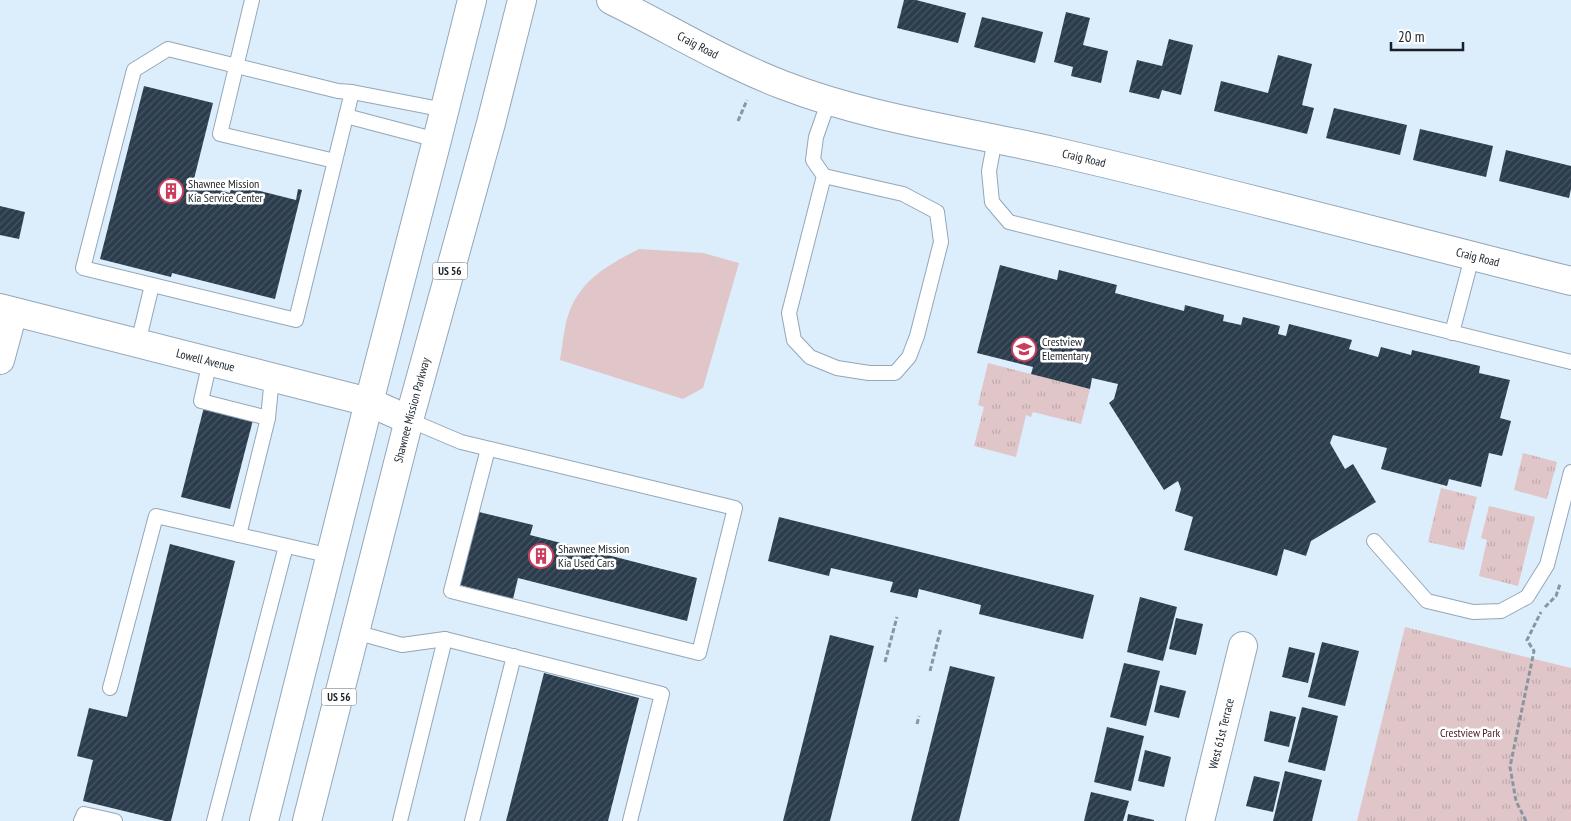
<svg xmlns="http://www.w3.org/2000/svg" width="1571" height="821" font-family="'PT Sans Narrow',sans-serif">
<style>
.park{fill:url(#park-tufts)}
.pitch{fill:#e0c6c8}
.building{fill:url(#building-hatch)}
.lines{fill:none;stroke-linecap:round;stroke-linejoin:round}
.lane-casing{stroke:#93a7b9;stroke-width:16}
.street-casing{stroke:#93a7b9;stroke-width:30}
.highway-casing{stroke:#93a7b9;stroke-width:30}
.path{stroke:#8996a1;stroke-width:3;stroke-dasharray:5 2.5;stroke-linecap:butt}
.lane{stroke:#fff;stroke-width:14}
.street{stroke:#fff;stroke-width:28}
.highway{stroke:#fff;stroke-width:28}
.labels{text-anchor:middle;stroke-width:5;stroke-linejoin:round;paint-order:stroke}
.shield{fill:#fff;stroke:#5e6468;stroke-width:1}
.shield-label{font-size:11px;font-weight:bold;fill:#192128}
.street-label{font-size:12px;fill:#192128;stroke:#fff}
.poi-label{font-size:12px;fill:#192128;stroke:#fff;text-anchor:start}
.park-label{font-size:12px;fill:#4d1923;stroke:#fff}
</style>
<defs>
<pattern id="park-tufts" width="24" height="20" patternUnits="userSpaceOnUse" patternTransform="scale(1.25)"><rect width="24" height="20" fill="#e0c6c8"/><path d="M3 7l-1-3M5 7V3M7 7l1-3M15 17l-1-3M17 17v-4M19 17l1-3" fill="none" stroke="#c0aaac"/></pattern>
<pattern id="building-hatch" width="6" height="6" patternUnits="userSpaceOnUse" patternTransform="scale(1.25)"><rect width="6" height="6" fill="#2b3c4c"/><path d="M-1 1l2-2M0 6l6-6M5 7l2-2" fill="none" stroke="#485663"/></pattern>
</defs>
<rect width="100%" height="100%" fill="#dcedfc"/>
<g class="park">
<path d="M988 363 1090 389 1081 424 1033 412 1031 417 1026 415 1016 457 974 446 984 407 978 405Z"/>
<path d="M1523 453 1557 462 1547 499 1514 490Z"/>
<path d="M1441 488 1477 497 1464 550 1428 542Z"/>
<path d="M1489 506 1535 517 1518 586 1479 576 1487 540 1481 538Z"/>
<path d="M1405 627 1571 668V821H1357Z"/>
</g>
<path class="pitch" d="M639 249 703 253 739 263 703 388 683 399 560 360C563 344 564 324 570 310 583 278 610 264 639 249Z"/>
<g class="building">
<path d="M904 0H916L966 13 958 43 897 28Z"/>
<path d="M1066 12 1090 18 1083 45 1108 51 1101 83 1071 76 1073 67 1054 62Z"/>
<path d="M982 17 1043 32 1035 63 974 47Z"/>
<path d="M1169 39 1193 45 1181 95 1162 90 1159 99 1129 92 1137 60 1162 66Z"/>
<path d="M1278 55 1312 64 1302 105 1314 108 1307 134 1214 111 1221 81 1268 93Z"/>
<path d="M144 86 213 103 193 183 230 193 232 184 296 200 298 189 302 190 275 299 172 273 171 277 100 259Z"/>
<path d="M1334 108 1407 125 1400 155 1326 138Z"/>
<path d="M1420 129 1493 146 1486 177 1413 160Z"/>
<path d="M1506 150 1571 166V189L1569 198 1499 181Z"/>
<path d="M0 206 25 212 19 239 0 235Z"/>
<path d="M1000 265 1057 280 1059 270 1117 285 1115 293 1184 311 1185 305 1224 315 1223 321 1241 325 1243 317 1280 326 1278 334 1286 336 1289 324 1352 340 1349 349 1378 357 1381 347 1411 355 1412 350 1480 366 1479 373 1510 380 1500 418 1511 421 1502 456 1489 453 1481 487 1449 479 1447 486 1381 469 1387 448 1333 435 1330 443 1345 469 1353 464 1376 502 1311 541 1306 556 1284 549 1277 576 1184 550 1193 517 1175 511 1181 489 1178 481 1164 490 1109 403 1114 399 1118 384 1092 378 1090 389 1031 374 1033 367 977 353Z"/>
<path d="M204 407 253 420 230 509 181 497Z"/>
<path d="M479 512 533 525 530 535 697 578 687 621 518 578 513 599 460 585Z"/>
<path d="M779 517 1094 595 1083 639 979 614 981 605 919 589 917 598 890 592 893 582 831 568 829 576 768 561Z"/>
<path d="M170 544 235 561 171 821H165L83 801 93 760 77 756 89 708 127 717Z"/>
<path d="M1140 597 1177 607 1163 661 1127 652Z"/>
<path d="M1176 618 1203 624 1196 655 1169 649Z"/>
<path d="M830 635 874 646 830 821H783Z"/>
<path d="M1322 642 1359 651 1345 706 1308 697Z"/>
<path d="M1289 647 1315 653 1308 683 1282 677Z"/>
<path d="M1124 663 1160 671 1146 726 1110 717Z"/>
<path d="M950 666 995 677 959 821H911Z"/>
<path d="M544 673 639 698 608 821H506Z"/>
<path d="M1160 685 1186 691 1179 718 1154 712Z"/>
<path d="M1302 707 1338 716 1325 771 1288 762Z"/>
<path d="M1270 711 1296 717 1289 747 1264 741Z"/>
<path d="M1107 727 1144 736 1131 791 1094 782Z"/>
<path d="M1145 750 1171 757 1164 787 1138 781Z"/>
<path d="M1285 771 1322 780 1312 821H1273Z"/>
<path d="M1254 776 1280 782 1273 812 1246 806Z"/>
<path d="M1091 792 1129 801 1123 821H1084Z"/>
<path d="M1128 814 1154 820V821H1127Z"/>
</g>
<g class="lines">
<defs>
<g id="lane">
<path d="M252 0 220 134 335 161 352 92 338 91 168 49 134 70 83 268 296 320 335 161"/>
<path d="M352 92 445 110"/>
<path d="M346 116 437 140"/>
<path d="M995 139 989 171 992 202 1009 222 1571 362"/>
<path d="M824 176 789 313 794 340 810 357 837 368 869 373H895L909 357 917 336 941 242 937 212 903 194 824 176 813 160 816 137 829 100"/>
<path d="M1452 333 1472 257"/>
<path d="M138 343 152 285"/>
<path d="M210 361 201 401 268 418"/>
<path d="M409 420 461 442 735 508 699 653 451 591 488 449"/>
<path d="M239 535 268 418 272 377"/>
<path d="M1374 541 1427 601 1473 612 1501 611 1527 597 1547 565 1571 472"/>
<path d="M355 632 402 645 445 639 662 694 630 821"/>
<path d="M110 688 156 516 331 556"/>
<path d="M81 821 84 814 115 821"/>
<path d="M214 821 286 546"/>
<path d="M400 821 445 639"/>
<path d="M472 821 514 656"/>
</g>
<g id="street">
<path id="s1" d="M611 0C668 28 723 62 783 85 871 119 966 131 1057 152 1229 192 1400 238 1571 281"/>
<path id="s2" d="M0 308 369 402 409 420"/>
<path d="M0 360 13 312"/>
<path id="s3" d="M1200 821 1243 646"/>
</g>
<g id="highway">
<path d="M264 821 369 402 437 140 472 0"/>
<path id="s4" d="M307 821 409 420 491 123 522 0"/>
</g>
</defs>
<use href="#lane" class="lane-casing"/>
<use href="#street" class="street-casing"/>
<use href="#highway" class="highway-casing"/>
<g class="path">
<path d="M738 121 747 100"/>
<path d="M1545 607 1556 596 1560 584"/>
<path d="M885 662 897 617"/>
<path d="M930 671 941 628"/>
<path d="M917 724 919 716"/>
<path d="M1526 821 1516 801 1510 767 1534 651 1527 640 1541 612"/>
</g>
<use href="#lane" class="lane"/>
<use href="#street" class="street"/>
<use href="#highway" class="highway"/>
</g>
<defs>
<symbol id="building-ring" viewBox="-11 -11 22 22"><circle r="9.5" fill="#fff" stroke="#cc3c5c" stroke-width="1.5"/><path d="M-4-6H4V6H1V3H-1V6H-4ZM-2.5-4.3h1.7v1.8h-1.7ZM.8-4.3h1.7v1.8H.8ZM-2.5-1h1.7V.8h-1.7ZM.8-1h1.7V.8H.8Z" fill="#cc3c5c"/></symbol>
<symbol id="school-ring" viewBox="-11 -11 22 22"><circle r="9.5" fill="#fff" stroke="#cc3c5c" stroke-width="1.5"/><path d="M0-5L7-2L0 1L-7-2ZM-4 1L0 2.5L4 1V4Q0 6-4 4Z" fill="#cc3c5c"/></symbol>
</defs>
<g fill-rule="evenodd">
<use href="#building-ring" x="157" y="177" width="28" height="28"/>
<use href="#school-ring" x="1010" y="335" width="28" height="28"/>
<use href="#building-ring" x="527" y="542" width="28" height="28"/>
</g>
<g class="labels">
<g class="shield">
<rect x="432.5" y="262.5" width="35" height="17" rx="4"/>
<rect x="321.5" y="688.5" width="35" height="17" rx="4"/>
</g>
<g class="shield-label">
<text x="450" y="275">US 56</text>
<text x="339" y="701">US 56</text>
</g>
<g class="street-label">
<text dy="4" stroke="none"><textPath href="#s1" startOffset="98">Craig Road</textPath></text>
<text dy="4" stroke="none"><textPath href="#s1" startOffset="502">Craig Road</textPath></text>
<text dy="4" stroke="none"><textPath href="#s1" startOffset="908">Craig Road</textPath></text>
<text dy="4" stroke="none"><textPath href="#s2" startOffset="212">Lowell Avenue</textPath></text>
<text dy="4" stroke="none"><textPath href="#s4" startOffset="424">Shawnee Mission Parkway</textPath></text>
<text dy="4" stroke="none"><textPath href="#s3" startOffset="90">West 61st Terrace</textPath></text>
</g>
<g class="poi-label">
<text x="188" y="188">Shawnee Mission<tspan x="188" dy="14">Kia Service Center</tspan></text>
<text x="1042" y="346">Crestview<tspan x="1042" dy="14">Elementary</tspan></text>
<text x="558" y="553">Shawnee Mission<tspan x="558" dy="14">Kia Used Cars</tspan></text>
</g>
<g class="park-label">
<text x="1470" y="737">Crestview Park</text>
</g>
</g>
<path d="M1391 42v8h72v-8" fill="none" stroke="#192128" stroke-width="2.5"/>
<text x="1398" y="42" font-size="15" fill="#192128" stroke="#ffffff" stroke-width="4" paint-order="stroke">20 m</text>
</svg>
